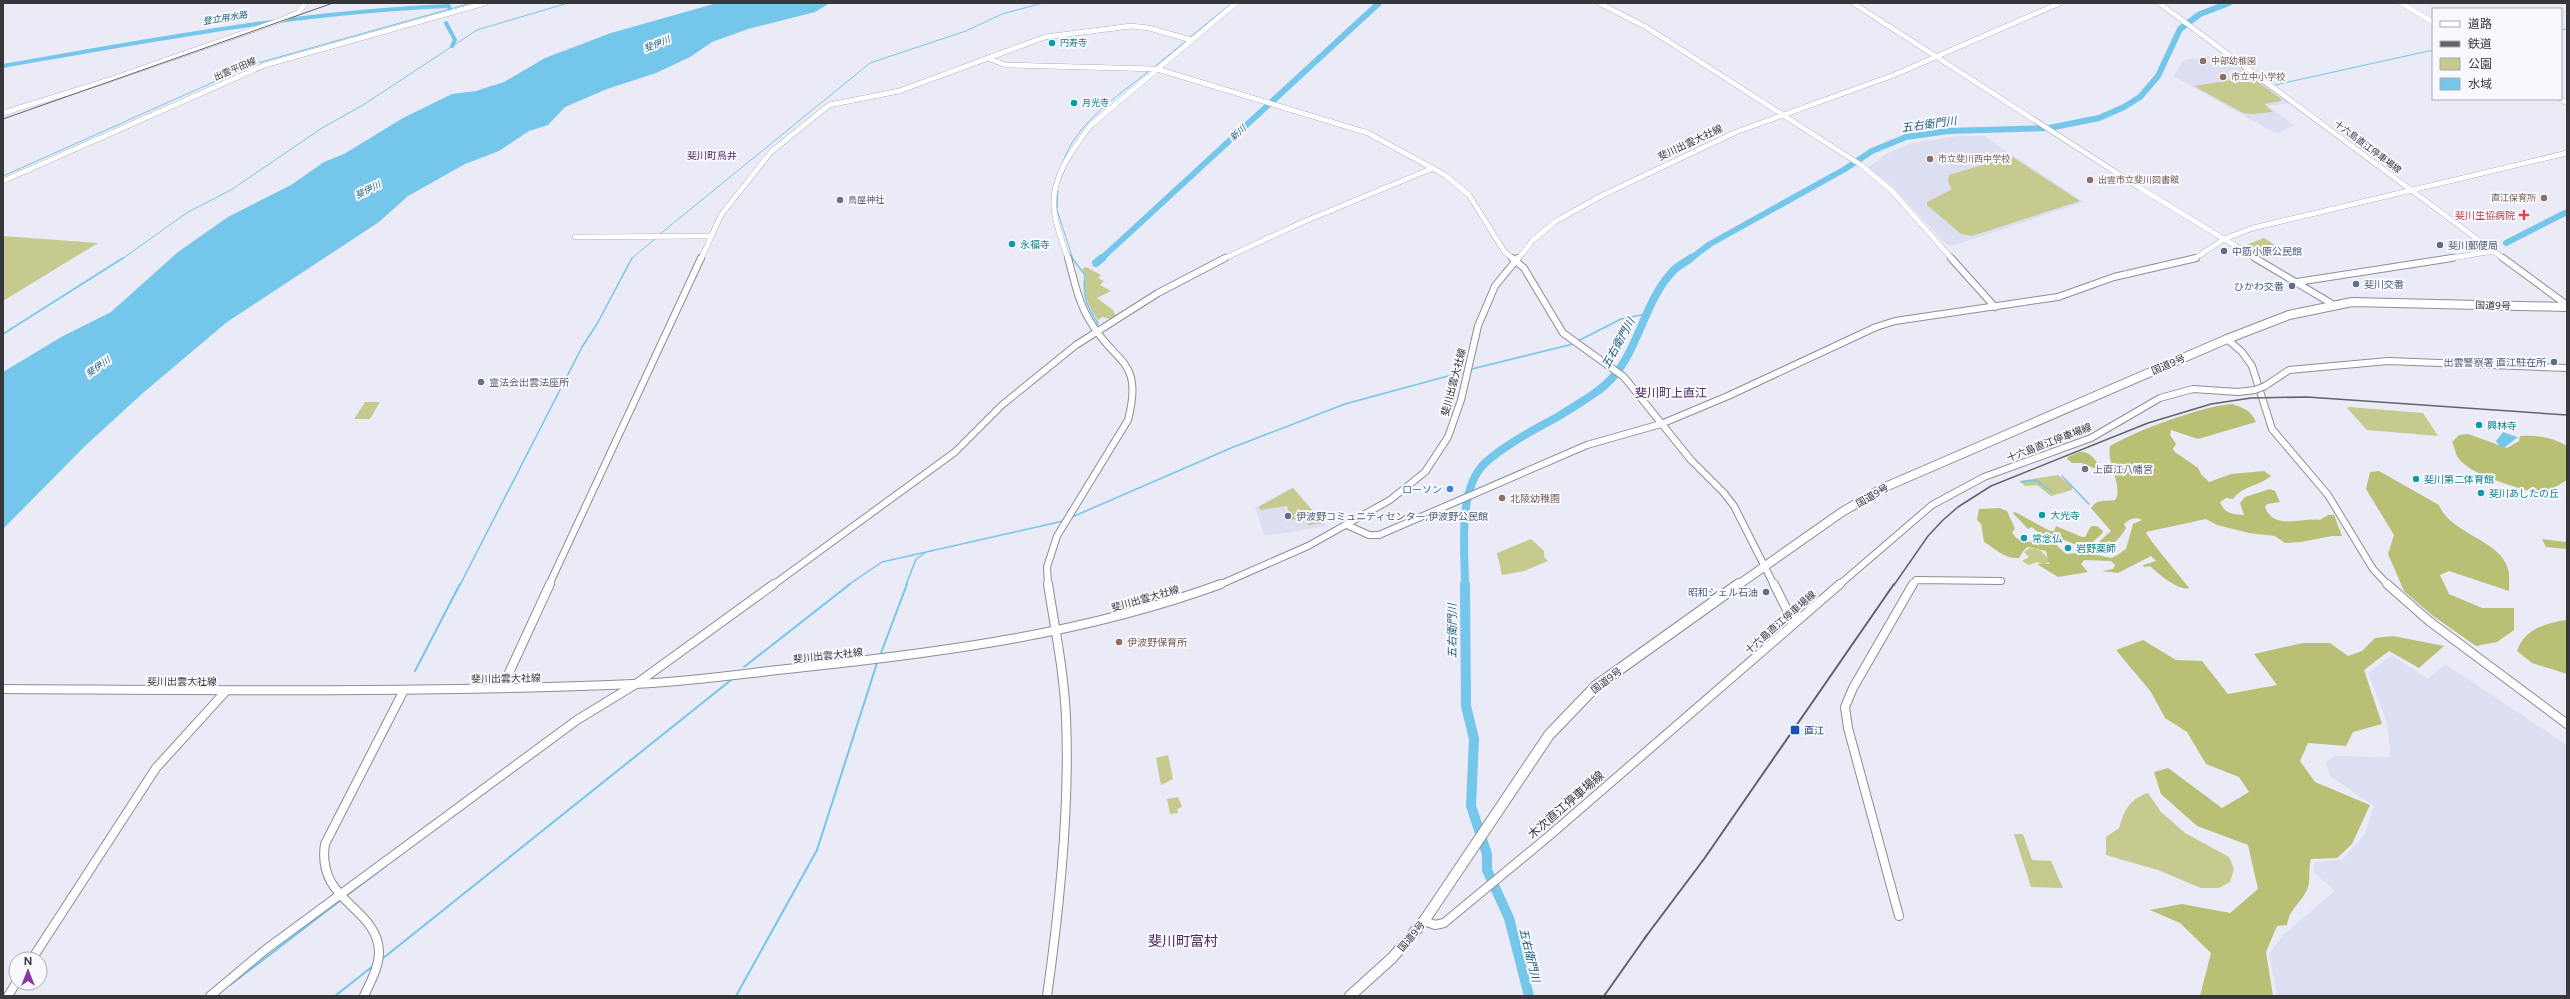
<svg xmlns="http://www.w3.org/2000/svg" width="2570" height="999" font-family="Figtree,'Noto Sans JP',sans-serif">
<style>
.built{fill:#dcdef2}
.green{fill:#c6ca8e}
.forest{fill:#babf76}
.water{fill:#74c6eb}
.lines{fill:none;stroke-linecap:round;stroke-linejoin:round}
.stream-far2{stroke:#74c6eb;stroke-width:1}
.stream-far1{stroke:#74c6eb;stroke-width:1.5}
.stream{stroke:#74c6eb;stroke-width:2}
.canal{stroke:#74c6eb;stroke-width:4}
.river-far2{stroke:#74c6eb;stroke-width:6}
.river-far1{stroke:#74c6eb;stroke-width:8}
.river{stroke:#74c6eb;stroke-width:10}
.secondary-far2-casing{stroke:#8c8d98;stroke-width:5.5}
.secondary-far1-casing{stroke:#8c8d98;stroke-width:8}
.secondary-casing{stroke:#8c8d98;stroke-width:10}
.highway-far1-casing{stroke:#8c8d98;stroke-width:10}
.highway-casing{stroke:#8c8d98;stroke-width:12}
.secondary-far2{stroke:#fff;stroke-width:5}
.secondary-far1{stroke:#fff;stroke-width:6}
.secondary{stroke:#fff;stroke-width:8}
.highway-far1{stroke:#fff;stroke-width:8}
.highway{stroke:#fff;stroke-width:10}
.rail-far2{stroke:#626369;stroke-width:1}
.rail-far1{stroke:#626369;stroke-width:1.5}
.rail{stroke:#626369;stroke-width:2}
.secondary-bridge-casing{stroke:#8c8d98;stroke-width:8;stroke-linecap:butt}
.secondary-bridge{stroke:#fff;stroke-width:6}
.culture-dot{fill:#0f9aa8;stroke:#f8f9fe;stroke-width:1.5}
.education-dot{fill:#8d6e63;stroke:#f8f9fe;stroke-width:1.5}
.worship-dot{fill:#6b7280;stroke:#f8f9fe;stroke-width:1.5}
.health-dot{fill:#e0444e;stroke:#f8f9fe;stroke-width:1.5}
.service-dot{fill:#5c6f8a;stroke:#f8f9fe;stroke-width:1.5}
.shop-dot{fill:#3f7fe0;stroke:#f8f9fe;stroke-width:1.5}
.transit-dot{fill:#1a4fb4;stroke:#f8f9fe;stroke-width:1.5}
.labels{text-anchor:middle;stroke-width:4;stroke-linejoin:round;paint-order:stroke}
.far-water-label{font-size:9px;font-style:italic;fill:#1f5e78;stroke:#f8f9fe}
.far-culture-label{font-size:9px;fill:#0d838f;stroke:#f8f9fe;text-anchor:start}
.far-education-label{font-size:9px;fill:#785e54;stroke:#f8f9fe;text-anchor:start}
.far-street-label{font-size:9px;fill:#36373b;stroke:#f8f9fe}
.far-worship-label{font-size:9px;fill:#5b616d;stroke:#f8f9fe;text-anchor:start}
.street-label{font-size:10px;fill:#36373b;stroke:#f8f9fe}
.far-quarter-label{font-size:10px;fill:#522a60;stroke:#f8f9fe}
.health-label{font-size:10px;fill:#be3a42;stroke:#f8f9fe;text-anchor:end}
.culture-label{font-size:10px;fill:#0d838f;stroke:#f8f9fe;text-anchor:start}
.service-label{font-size:10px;fill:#4e5e75;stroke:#f8f9fe;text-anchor:start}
.worship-label{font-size:10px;fill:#5b616d;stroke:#f8f9fe;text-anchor:start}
.shop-label{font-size:10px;fill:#366cbe;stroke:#f8f9fe;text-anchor:end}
.education-label{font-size:10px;fill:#785e54;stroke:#f8f9fe;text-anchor:start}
.transit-label{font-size:10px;fill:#164399;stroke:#f8f9fe;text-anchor:start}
.water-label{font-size:11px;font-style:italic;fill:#1f5e78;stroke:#f8f9fe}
.quarter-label{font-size:12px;fill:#522a60;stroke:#f8f9fe}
.near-street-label{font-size:12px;fill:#36373b;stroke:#f8f9fe}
.near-quarter-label{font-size:14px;fill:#522a60;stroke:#f8f9fe}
</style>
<rect width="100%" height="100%" fill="#eaebf7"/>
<g class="built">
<path d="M2225 54 2290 103 2268 106 2294 125 2277 134 2173 76 2184 60Z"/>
<path d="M1957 136H1984L2084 202 1952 246 1946 244 1891 185 1868 168 1884 155 1911 143Z"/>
<path d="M1293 487 1327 526 1265 536 1255 508Z"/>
<path d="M2392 655 2428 679 2445 664 2567 745V996H2277L2269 954 2283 935 2335 891 2314 872V862L2342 860 2365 834 2374 806 2330 776 2326 762 2335 756 2389 757 2390 749 2387 723 2368 673Z"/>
</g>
<g class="green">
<path d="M2251 77 2280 98 2281 101 2264 104 2273 112 2252 114 2243 113 2194 86Z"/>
<path d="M2011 156 2080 201 1972 236 1961 234 1927 205V202L1952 189 1948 182 1949 175Z"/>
<path d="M3 236 98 243 3 301Z"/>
<path d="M2264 238 2281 249 2251 253 2241 247Z"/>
<path d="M1086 267 1101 275 1098 278 1104 281 1100 285 1111 291 1097 298 1113 310 1116 316 1111 319 1102 317 1098 320C1091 311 1087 302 1085 291 1083 282 1089 277 1082 269Z"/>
<path d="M365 402H380L370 419H354Z"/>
<path d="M2349 407 2423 413 2438 436 2367 430 2347 408Z"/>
<path d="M2058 475 2072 487V490L2051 496 2037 485 2025 486 2020 481Z"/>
<path d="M1293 488 1323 523 1308 525 1305 518 1291 520 1287 506 1261 510 1258 507Z"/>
<path d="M1531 539 1544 551V557L1548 561 1524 571 1502 575 1497 553Z"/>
<path d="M2030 548 2040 550 2049 559V562L2044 565 2037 562 2029 565 2022 561 2029 557 2024 552Z"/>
<path d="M1168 755 1173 779 1161 785 1156 758Z"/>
<path d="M2148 793 2161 812 2185 833 2229 857 2234 869 2230 882 2219 888H2201L2158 870 2106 855V837L2119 828C2125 810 2128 800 2148 793Z"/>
<path d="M1178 797 1182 807 1177 809 1178 813 1170 814 1167 799Z"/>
<path d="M2014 834H2023L2032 860 2051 861 2063 888 2031 887Z"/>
</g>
<g class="forest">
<path d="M2232 404C2243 408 2251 410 2256 422L2198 439 2171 430 2170 435 2176 444 2173 449 2175 452 2198 468 2201 474 2209 482 2231 474 2264 471 2271 476C2259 486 2242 486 2233 499L2226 498 2220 502C2225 514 2232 514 2244 515L2240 503 2245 497 2270 489 2275 491 2280 502 2267 504 2265 507C2274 531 2302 517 2320 520L2328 515H2334L2342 536H2332L2301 542 2285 543 2275 536 2249 533 2217 525 2206 519 2146 532C2147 538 2182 578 2189 588 2180 592 2157 573 2150 566L2144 567 2143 565 2156 561 2151 556 2118 573 2102 571 2113 569 2115 565 2111 561 2084 560 2081 564 2088 572 2058 577 2037 564H2049L2046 551 2028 547 2024 550 2019 558C2004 559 1996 549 1984 542L1981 524 1977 520 1979 509 1999 508 2007 511 2015 529 2012 532C2019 547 2036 540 2049 541 2057 543 2061 551 2067 554L2084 552 2111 558 2116 556 2126 549 2133 524 2142 520C2135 516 2129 519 2124 524L2126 528C2118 541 2108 553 2091 549L2111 531 2091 508C2098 498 2105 502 2115 500 2124 487 2106 463 2110 446 2138 430 2199 407 2232 404Z"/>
<path d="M2468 434 2507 448 2519 441 2520 436C2537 435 2552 437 2567 446V480L2544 494C2523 490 2472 476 2459 459 2455 454 2455 447 2452 442L2459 435Z"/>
<path d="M2079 452C2088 450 2099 461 2099 470L2082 463H2072L2067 459 2068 457Z"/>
<path d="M2379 471 2439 505C2450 534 2501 540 2508 569 2510 575 2509 584 2509 591L2449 571 2440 575 2449 594 2482 608H2514V630L2497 642 2476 646 2433 616 2404 591 2388 554 2394 535 2366 489 2370 472Z"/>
<path d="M2015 512 2050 531H2054L2056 526 2082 537H2085L2091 526H2097L2103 531C2101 536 2098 537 2095 540 2084 552 2073 542 2060 539 2050 536 2039 535 2032 527L2028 529 2013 513Z"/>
<path d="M2542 539 2565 542 2567 540V549L2546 547Z"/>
<path d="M2567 620V674L2532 663 2517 651C2524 629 2546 623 2567 620Z"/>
<path d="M2393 636 2444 646 2419 668 2389 651 2364 670 2382 724 2353 732 2346 746 2308 743 2300 761 2315 782 2370 805 2352 844 2337 858 2311 859C2308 869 2311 882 2307 890 2300 904 2290 908 2287 925L2277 926 2266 952 2273 996H2200L2211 953 2180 923 2150 910 2182 904 2230 913 2258 889 2248 845 2197 826 2161 794 2154 772 2168 768 2222 808 2249 792 2239 777 2206 764 2187 732 2165 718 2151 692 2116 650 2143 640 2176 660 2202 661 2228 694 2277 685 2254 654 2303 643H2330L2348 656 2362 651 2375 638Z"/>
</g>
<g class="water">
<path d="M717 3H830L815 12 748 29 712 42 690 57 656 73 607 89 565 107 548 125 529 131 499 151 465 164 408 196 379 222 227 322 144 392 85 446 3 529V372L63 336 111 312 178 252 228 217 291 185 324 162 344 154 403 118 452 94 476 91 504 82 545 58 611 33Z"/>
<path d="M2503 432 2517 437H2518L2505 447H2500L2496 441Z"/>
</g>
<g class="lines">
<g class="stream-far2">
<path d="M2561 30 2567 29"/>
<path d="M1189 38 1232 3"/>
<path d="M1154 67 1186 41"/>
<path d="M2275 85 2433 50"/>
<path d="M1063 162C1075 124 1119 95 1149 71"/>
<path d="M3 176 254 64 471 3"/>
<path d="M1060 181 1067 163"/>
<path d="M1058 190 1057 210 1073 259"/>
<path d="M660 234 870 63 966 31 1002 14 1043 3"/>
<path d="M122 259 188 212 231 190 322 128 363 105 477 30 568 3"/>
<path d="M631 259 656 238"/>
</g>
<g class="stream-far1">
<path d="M1072 258 1085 275C1082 294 1087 308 1098 323L1096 325"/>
<path d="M3 334 123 258"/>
<path d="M1578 341 1621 319 1646 314"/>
<path d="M1472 369 1573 344"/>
<path d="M2062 476 2089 504"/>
<path d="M2021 482 2036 480 2052 492"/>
<path d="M1072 517 1231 448 1345 404 1459 373"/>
<path d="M460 585 582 347 597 324 632 258"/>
<path d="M848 585 882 562 1063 521"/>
<path d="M906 585 916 559 925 553"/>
</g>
<g class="stream">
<path d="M881 653 907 584"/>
<path d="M744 667 850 584"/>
<path d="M415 671 460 584"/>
<path d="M346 896 386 866"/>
<path d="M382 959 731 680"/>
<path d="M230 985 341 900"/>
<path d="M335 996 373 966"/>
<path d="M736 996 817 850 877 663"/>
</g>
<g class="canal">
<path d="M446 23 455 40 452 46"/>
<path d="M3 66C151 40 298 12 449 6L450 10"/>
</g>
<g class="river-far2">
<path d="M2506 243 2567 212"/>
<path d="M1101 259 1379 3"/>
<path d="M1690 259 1710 244 1845 169 1872 151 1906 137 1948 131 2049 128 2099 118 2124 107 2140 97 2158 76 2180 29 2200 14 2229 3"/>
</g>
<g class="river-far1">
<path d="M1096 263 1102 258"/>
<path d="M1465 585C1465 550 1457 490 1485 463 1506 444 1534 430 1559 416 1577 404 1598 394 1613 377 1640 346 1645 299 1674 270 1679 265 1686 262 1691 258"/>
</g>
<path class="river" d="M1465 584 1466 706 1474 739 1471 806 1487 854V870L1509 918 1529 996"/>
<defs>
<g id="secondary-far2">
<path d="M1599 3 1646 27 1861 165 1892 191 1952 259"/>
<path d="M1853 3 2140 188 2257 259"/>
<path d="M2159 3 2504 259"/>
<path d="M2401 3 2433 22"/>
<path d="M987 58 1006 65 1157 69 1368 133 1445 175 1469 195 1504 251 1513 259"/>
<path d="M2561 99 2567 103"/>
<path d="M3 113 109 80 281 20 299 12 305 3"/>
<path d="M3 181 265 65 485 3"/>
<path d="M575 237 711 236"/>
<path d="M701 259 721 215 771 152 829 105 899 91 1045 37 1131 26 1149 28 1191 40"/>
<path d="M1068 259C1063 243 1055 224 1054 208 1051 177 1073 149 1091 125L1236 3"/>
<path d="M1223 259 1303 222 1433 168"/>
<path d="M1518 259 1533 240 1556 221 1603 195 1736 132 1894 75 2060 3"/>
<path d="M2194 259 2224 239 2253 228 2567 153"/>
<path d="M2446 259 2494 251"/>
</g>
<g id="secondary-far1">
<path d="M1512 258 1524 268 1563 333 1624 377 1691 460 1724 493 1734 506 1774 585"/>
<path d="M1951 258 1995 307"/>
<path d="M2255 258 2334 305"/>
<path d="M2503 258 2567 305"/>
<path d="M2297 282 2452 258"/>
<path d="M2227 339 2242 352 2252 366 2272 429 2328 495 2373 569 2388 585"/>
<path d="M2265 386 2289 370 2388 361 2567 368"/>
<path d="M1347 525 1369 535H1379L1587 445 1661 424 1728 396 1876 327 1895 321 2058 297 2114 277 2196 258"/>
<path d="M549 585 701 258"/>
<path d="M773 585 955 452 1002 405 1076 345 1158 293 1225 258"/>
<path d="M1048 585 1047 567 1057 536 1128 420C1144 358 1115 365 1090 321 1078 302 1074 279 1068 258"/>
<path d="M1219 585 1308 546 1390 500 1425 472 1448 437 1461 400 1478 326 1495 286 1518 258"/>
<path d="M1839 585 1932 505 1984 477 2091 438 2160 398 2193 389 2238 392 2255 390"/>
<path d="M1913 585 1916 580 2001 581"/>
</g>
<g id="secondary">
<path d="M1774 584 1788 612 1797 620"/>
<path d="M2387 584 2429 621 2567 724"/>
<path d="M502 688 550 584"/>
<path d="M3 689C213 690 423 693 633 684 690 682 747 673 805 667 945 652 1087 633 1221 584"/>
<path d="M1899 916 1848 728 1845 707 1853 688 1913 584"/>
<path d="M1424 921 1435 925 1444 923 1549 836 1840 584"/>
<path d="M32 959 156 768 226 691"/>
<path d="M8 996 16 983"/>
<path d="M210 996 265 950 577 720 636 684 774 584"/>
<path d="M364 996C370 983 379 967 379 952 378 907 316 902 325 844L404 690"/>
<path d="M1047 996C1060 905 1070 809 1066 717 1064 672 1055 629 1048 584"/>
</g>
<path id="highway-far1" d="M1738 585 1842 512 1883 488 2227 339 2289 315 2352 302 2567 307"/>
<path id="highway" d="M1350 996 1392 958 1424 921 1549 735 1596 686 1739 584"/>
</defs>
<use href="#secondary-far2" class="secondary-far2-casing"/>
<use href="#secondary-far1" class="secondary-far1-casing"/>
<use href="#secondary" class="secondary-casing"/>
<use href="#highway-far1" class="highway-far1-casing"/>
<use href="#highway" class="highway-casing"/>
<use href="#secondary-far2" class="secondary-far2"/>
<use href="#secondary-far1" class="secondary-far1"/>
<use href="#secondary" class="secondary"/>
<use href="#highway-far1" class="highway-far1"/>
<use href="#highway" class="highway"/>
<path class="rail-far2" d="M3 119 333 3"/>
<path class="rail-far1" d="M1894 585 1928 536 1943 520 1958 507 1991 486 2148 423 2211 404 2251 398 2307 397 2567 415"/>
<g class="rail">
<path d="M1644 939 1704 859 1894 584"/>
<path d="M1604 996 1647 935"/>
</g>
<defs>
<path id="secondary-bridge" d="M2255 390 2265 386"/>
</defs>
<use href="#secondary-bridge" class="secondary-bridge-casing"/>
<use href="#secondary-bridge" class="secondary-bridge"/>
</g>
<g class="culture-dot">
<circle cx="1052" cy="43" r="4"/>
<circle cx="1074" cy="103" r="4"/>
<circle cx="1012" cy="244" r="4"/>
<circle cx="2479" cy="425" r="4"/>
<circle cx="2416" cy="479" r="4"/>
<circle cx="2481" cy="493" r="4"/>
<circle cx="2042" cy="515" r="4"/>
<circle cx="2024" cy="538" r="4"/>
<circle cx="2068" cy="548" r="4"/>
</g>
<g class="education-dot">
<circle cx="2203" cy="61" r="4"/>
<circle cx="2223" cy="77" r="4"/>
<circle cx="1930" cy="159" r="4"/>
<circle cx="2090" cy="180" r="4"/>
<circle cx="2544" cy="198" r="4"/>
<circle cx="1502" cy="498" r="4"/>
<circle cx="1119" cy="642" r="4"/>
</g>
<g class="worship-dot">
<circle cx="840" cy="200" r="4"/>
<circle cx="481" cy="382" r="4"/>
<circle cx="2085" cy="469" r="4"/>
</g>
<path class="health-dot" d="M2522 209h4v4h4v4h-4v4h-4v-4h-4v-4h4z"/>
<g class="service-dot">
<circle cx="2440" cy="245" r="4"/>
<circle cx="2224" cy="251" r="4"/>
<circle cx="2356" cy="284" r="4"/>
<circle cx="2292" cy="286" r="4"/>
<circle cx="2554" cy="362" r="4"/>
<circle cx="1288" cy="516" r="4"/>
<circle cx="1766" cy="592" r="4"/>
</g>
<circle class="shop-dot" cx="1450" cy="489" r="4"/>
<rect class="transit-dot" x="1790" y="725" width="10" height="10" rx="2"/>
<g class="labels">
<g class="far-water-label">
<text transform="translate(225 18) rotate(-9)" y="3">登立用水路</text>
<text transform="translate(657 44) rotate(-22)" y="3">斐伊川</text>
<text transform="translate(1238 133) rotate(-43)" y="3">新川</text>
<text transform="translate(368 190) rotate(-27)" y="3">斐伊川</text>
<text transform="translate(98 367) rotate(-36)" y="3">斐伊川</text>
</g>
<g class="far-culture-label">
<text x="1060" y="46">円寿寺</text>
<text x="1082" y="106">月光寺</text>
</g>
<g class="far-education-label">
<text x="2211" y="64">中部幼稚園</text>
<text x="2231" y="80">市立中小学校</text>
<text x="1938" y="162">市立斐川西中学校</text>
<text x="2098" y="183">出雲市立斐川図書館</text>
<text x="2536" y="201" text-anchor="end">直江保育所</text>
</g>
<g class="far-street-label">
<text transform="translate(235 69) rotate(-23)" y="3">出雲平田線</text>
<text transform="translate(2368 147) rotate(37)" y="3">十六島直江停車場線</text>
</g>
<g class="far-worship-label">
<text x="848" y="203">鳥屋神社</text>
</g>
<g class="street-label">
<text transform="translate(1690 142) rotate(-25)" y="4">斐川出雲大社線</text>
<text transform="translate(2493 305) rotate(2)" y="4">国道9号</text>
<text transform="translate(2168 364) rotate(-23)" y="4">国道9号</text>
<text transform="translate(1453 382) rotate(-75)" y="4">斐川出雲大社線</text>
<text transform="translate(2049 442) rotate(-21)" y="4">十六島直江停車場線</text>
<text transform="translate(1872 495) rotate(-30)" y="4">国道9号</text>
<text transform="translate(1145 598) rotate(-16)" y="4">斐川出雲大社線</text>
<text transform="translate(1780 622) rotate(-41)" y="4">十六島直江停車場線</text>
<text transform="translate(828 655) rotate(-6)" y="4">斐川出雲大社線</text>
<text transform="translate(506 678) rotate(-1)" y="4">斐川出雲大社線</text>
<text transform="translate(1606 680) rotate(-37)" y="4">国道9号</text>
<text x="182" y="685">斐川出雲大社線</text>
<text transform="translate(1411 936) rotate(-50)" y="4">国道9号</text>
</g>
<g class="far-quarter-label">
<text x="712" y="159">斐川町鳥井</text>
</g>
<g class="health-label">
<text x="2515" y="219">斐川生協病院</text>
</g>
<g class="culture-label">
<text x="1020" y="248">永福寺</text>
<text x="2487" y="429">興林寺</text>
<text x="2424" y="483">斐川第二体育館</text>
<text x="2489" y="497">斐川あしたの丘</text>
<text x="2050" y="519">大光寺</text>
<text x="2032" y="542">常念仏</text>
<text x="2076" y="552">岩野薬師</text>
</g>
<g class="service-label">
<text x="2448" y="249">斐川郵便局</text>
<text x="2232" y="255">中筋小原公民館</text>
<text x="2364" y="288">斐川交番</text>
<text x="2284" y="290" text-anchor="end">ひかわ交番</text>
<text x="2546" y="366" text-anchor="end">出雲警察署 直江駐在所</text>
<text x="1296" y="520">伊波野コミュニティセンター;伊波野公民館</text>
<text x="1758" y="596" text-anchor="end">昭和シェル石油</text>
</g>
<g class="worship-label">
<text x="489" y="386">霊法会出雲法座所</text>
<text x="2093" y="473">上直江八幡宮</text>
</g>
<g class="shop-label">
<text x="1442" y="493">ローソン</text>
</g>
<g class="education-label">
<text x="1510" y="502">北陵幼稚園</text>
<text x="1127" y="646">伊波野保育所</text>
</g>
<g class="transit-label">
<text x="1804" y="734">直江</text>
</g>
<g class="water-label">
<text transform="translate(1929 124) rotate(-8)" y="4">五右衛門川</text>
<text transform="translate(1618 343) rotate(-61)" y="4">五右衛門川</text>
<text transform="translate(1452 631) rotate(-90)" y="4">五右衛門川</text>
<text transform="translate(1530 955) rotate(76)" y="4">五右衛門川</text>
</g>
<g class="quarter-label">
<text x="1671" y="397">斐川町上直江</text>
</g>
<g class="near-street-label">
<text transform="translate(1566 805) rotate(-41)" y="4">木次直江停車場線</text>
</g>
<g class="near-quarter-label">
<text x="1183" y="946">斐川町富村</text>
</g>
</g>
<rect width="2570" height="999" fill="none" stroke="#36373b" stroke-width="8"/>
<rect x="2432" y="8" width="130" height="92" fill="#f8f9fe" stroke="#aaabb0"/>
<rect x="2440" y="21" width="20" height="6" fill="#ffffff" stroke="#aaabb0"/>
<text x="2468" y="28" font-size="12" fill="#36373b">道路</text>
<rect x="2440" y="41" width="20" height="6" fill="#626369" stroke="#aaabb0"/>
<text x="2468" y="48" font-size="12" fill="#36373b">鉄道</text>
<rect x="2440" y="58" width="20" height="12" fill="#c6ca8e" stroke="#aaabb0"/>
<text x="2468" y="68" font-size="12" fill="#36373b">公園</text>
<rect x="2440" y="78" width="20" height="12" fill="#74c6eb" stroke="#aaabb0"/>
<text x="2468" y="88" font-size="12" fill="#36373b">水域</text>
<g transform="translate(28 971)"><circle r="19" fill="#f8f9fe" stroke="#aaabb0"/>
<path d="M0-3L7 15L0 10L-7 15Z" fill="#8936a5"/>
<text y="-6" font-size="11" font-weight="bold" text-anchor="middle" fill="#36373b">N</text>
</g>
</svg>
